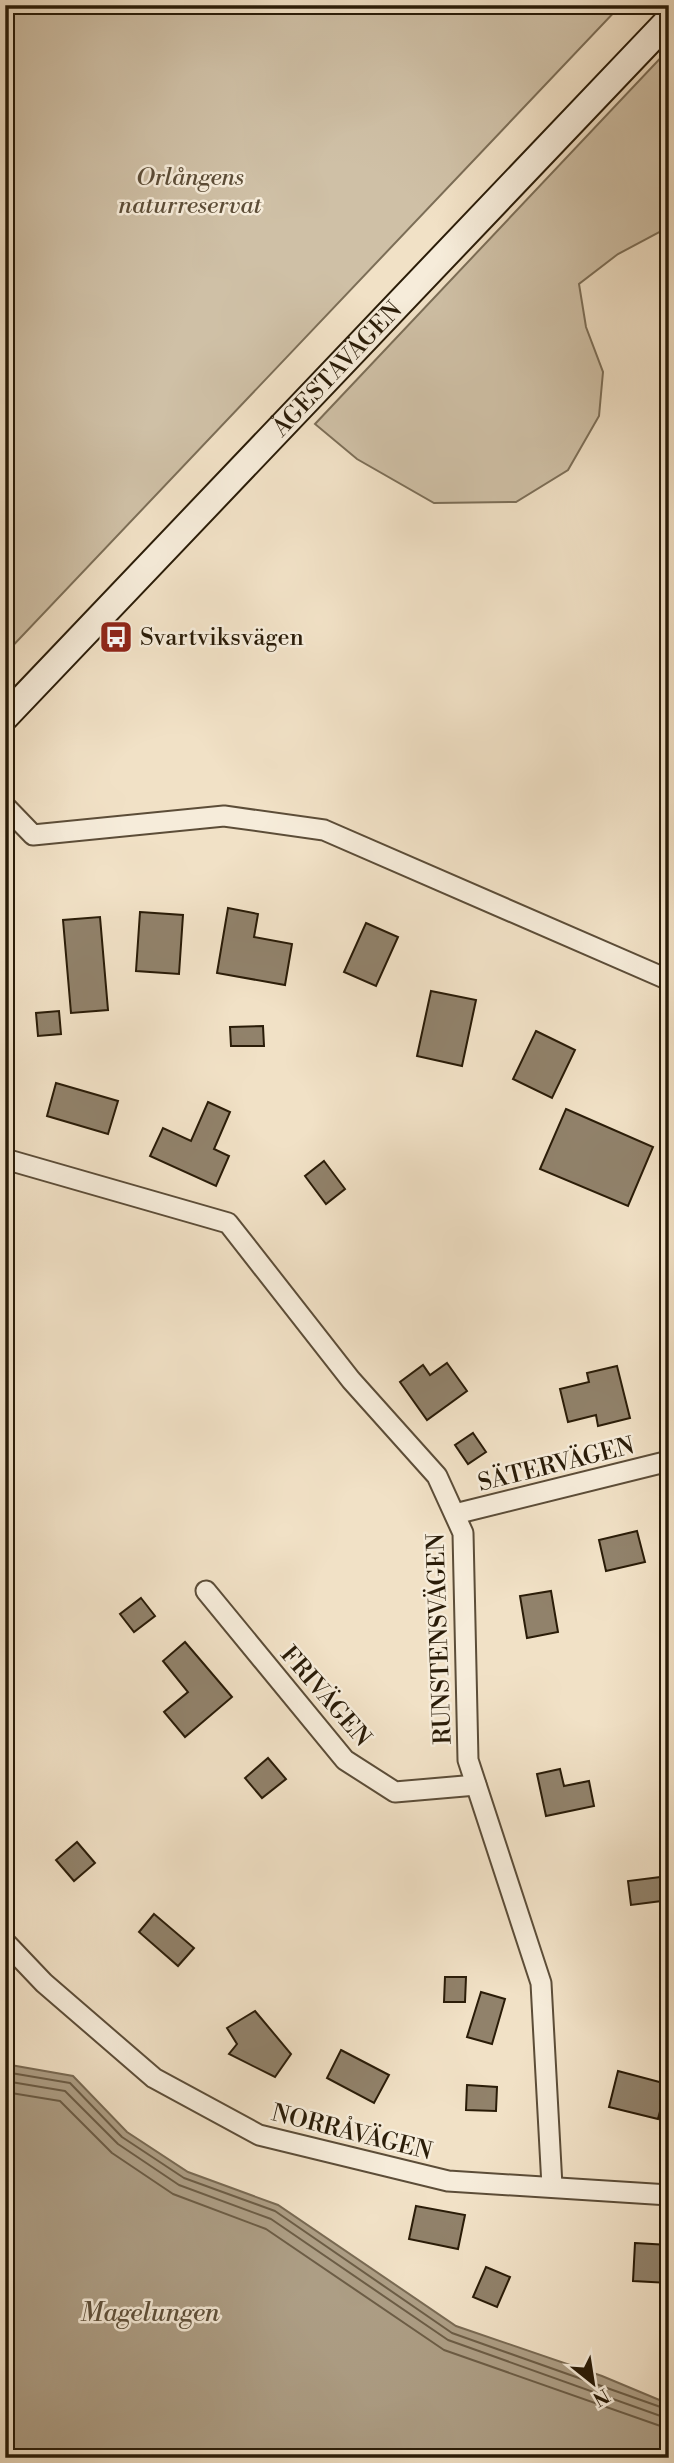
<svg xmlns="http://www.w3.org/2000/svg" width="674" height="2463" font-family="'Libre Bodoni',serif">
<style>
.green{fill:#cfc0a6;stroke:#7c6e57;stroke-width:2}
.water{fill:#ad9e85;stroke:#796a53;stroke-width:2}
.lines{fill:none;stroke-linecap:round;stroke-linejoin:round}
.shore{stroke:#6c5d46;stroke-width:2}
.building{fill:#91826b;stroke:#2a1c08;stroke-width:2}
.minor-casing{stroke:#5c4d38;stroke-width:23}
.secondary-casing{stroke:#2a1c08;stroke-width:30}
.minor{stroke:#f6ecda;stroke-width:19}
.secondary{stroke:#f6ecda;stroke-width:26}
.labels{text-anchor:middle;stroke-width:5;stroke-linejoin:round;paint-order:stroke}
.park-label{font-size:24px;font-style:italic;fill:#5c4d37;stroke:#f6ecda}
.street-label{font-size:24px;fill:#2a1c08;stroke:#f6ecda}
.poi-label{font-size:24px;fill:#2a1c08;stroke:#f6ecda;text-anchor:start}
.water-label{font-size:26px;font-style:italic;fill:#5e503a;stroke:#f6ecda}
</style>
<rect width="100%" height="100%" fill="#f1e1c6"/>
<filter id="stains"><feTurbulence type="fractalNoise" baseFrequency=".00286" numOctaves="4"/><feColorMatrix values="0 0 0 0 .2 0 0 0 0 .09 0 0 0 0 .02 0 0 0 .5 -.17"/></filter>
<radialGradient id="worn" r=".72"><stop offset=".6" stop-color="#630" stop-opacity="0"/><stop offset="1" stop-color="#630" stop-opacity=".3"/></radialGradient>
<g class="green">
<path d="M5 5H621L5 654Z"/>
<path d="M669 49V227L618 254 579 284 586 327 603 372 599 416 568 470 516 502 434 503 357 459 315 424Z"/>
</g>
<path class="water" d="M5 2064 73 2076 127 2132 188 2172 278 2205 456 2326 602 2376 669 2404V2458H5Z"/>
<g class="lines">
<g class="shore">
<path d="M5 2072 70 2083 122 2137 184 2178 275 2211 452 2333 669 2410"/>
<path d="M5 2081 65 2091 118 2144 179 2185 271 2219 448 2340 669 2419"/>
<path d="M5 2092 60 2101 112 2153 173 2194 266 2229 444 2350 669 2429"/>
</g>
</g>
<g class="building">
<path d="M228 908 258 914 254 937 292 944 285 985 217 973Z"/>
<path d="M140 912 183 915 179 974 136 971Z"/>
<path d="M100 917 108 1010 71 1013 63 920Z"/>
<path d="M366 923 398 937 376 986 344 972Z"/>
<path d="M431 991 476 1000 462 1066 417 1056Z"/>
<path d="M59 1011 61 1034 38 1036 36 1013Z"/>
<path d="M263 1026 264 1046H231L230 1027Z"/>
<path d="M536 1031 575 1050 552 1098 513 1079Z"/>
<path d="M56 1083 118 1101 108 1134 47 1116Z"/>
<path d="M208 1102 230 1112 214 1149 229 1156 216 1186 150 1156 163 1128 191 1141Z"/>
<path d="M566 1109 653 1147 628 1206 540 1169Z"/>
<path d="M324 1161 345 1189 326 1204 305 1176Z"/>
<path d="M447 1363 467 1391 427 1420 400 1382 423 1365 430 1375Z"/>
<path d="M617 1366 630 1418 598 1426 596 1415 568 1422 560 1389 589 1382 587 1373Z"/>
<path d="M473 1433 486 1452 468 1464 455 1445Z"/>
<path d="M637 1531 645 1562 606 1571 599 1540Z"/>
<path d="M551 1591 558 1632 527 1638 520 1596Z"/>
<path d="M141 1598 155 1616 134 1632 120 1614Z"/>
<path d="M185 1642 232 1697 185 1737 164 1712 188 1692 163 1661Z"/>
<path d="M268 1758 286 1779 262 1798 245 1778Z"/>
<path d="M560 1769 564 1786 589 1781 594 1806 546 1816 537 1774Z"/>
<path d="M77 1842 95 1863 74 1881 56 1860Z"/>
<path d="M669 1876V1900L631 1905 628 1881Z"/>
<path d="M154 1914 194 1948 178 1966 139 1932Z"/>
<path d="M445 1977H466L465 2002H444Z"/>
<path d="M481 1992 505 1999 492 2044 467 2037Z"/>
<path d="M255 2011 291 2054 275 2077 229 2054 237 2044 227 2028Z"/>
<path d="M341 2050 389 2075 374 2103 327 2078Z"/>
<path d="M618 2071 667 2084 658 2119 609 2107Z"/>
<path d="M467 2085 497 2087 496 2111 466 2110Z"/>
<path d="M416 2206 465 2215 458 2249 409 2239Z"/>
<path d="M635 2243 669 2245V2283L633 2281Z"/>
<path d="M486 2267 510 2277 497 2307 473 2297Z"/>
</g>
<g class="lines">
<defs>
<g id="minor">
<path d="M5 806 33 835 224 816 324 830 669 980"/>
<path d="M5 1159 228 1223 351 1380 437 1476 463 1533 468 1760 541 1983 552 2186"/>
<path d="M455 1514 669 1461"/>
<path d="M206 1591 345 1760 395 1792 476 1785"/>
<path d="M5 1942 44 1983 154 2078 259 2135 448 2181 669 2195"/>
</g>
<g id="secondary">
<path id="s1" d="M5 717 669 20"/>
</g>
</defs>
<use href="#minor" class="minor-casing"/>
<use href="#secondary" class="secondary-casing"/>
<use href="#minor" class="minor"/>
<use href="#secondary" class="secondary"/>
</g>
<defs>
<symbol id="bus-square" viewBox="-11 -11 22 22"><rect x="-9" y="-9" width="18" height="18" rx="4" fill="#8f2418" stroke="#f6ecda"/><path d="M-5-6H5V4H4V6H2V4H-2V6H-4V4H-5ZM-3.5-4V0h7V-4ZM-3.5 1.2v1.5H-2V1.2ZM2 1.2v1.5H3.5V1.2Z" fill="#fff"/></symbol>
</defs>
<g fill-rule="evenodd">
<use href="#bus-square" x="97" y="618" width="38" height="38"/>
</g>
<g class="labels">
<g class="park-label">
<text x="190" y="185">Orlångens<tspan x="190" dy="28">naturreservat</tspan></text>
</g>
<g class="street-label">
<text dy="8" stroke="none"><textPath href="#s1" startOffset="481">ÅGESTAVÄGEN</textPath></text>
<text transform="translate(556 1464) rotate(-14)" y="8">SÄTERVÄGEN</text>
<text transform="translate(439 1639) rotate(-92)" y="8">RUNSTENSVÄGEN</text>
<text transform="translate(326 1696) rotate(49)" y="8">FRIVÄGEN</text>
<text transform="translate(352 2132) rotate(14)" y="8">NORRÅVÄGEN</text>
</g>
<g class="poi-label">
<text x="140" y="645">Svartviksvägen</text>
</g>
<g class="water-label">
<text x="150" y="2321">Magelungen</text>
</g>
</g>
<rect width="674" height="2463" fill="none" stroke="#f1e1c6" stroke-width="28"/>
<rect x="7" y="7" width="660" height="2449" fill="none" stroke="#2a1c08" stroke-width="3.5"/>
<rect x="14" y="14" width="646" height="2435" fill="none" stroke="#2a1c08" stroke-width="2"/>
<g transform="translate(593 2383) rotate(150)" stroke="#f6ecda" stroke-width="5" paint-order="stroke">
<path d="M0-5L12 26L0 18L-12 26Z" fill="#2a1c08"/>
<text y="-10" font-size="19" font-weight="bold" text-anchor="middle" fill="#2a1c08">N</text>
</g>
<rect width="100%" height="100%" filter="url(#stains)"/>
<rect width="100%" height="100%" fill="url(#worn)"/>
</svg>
